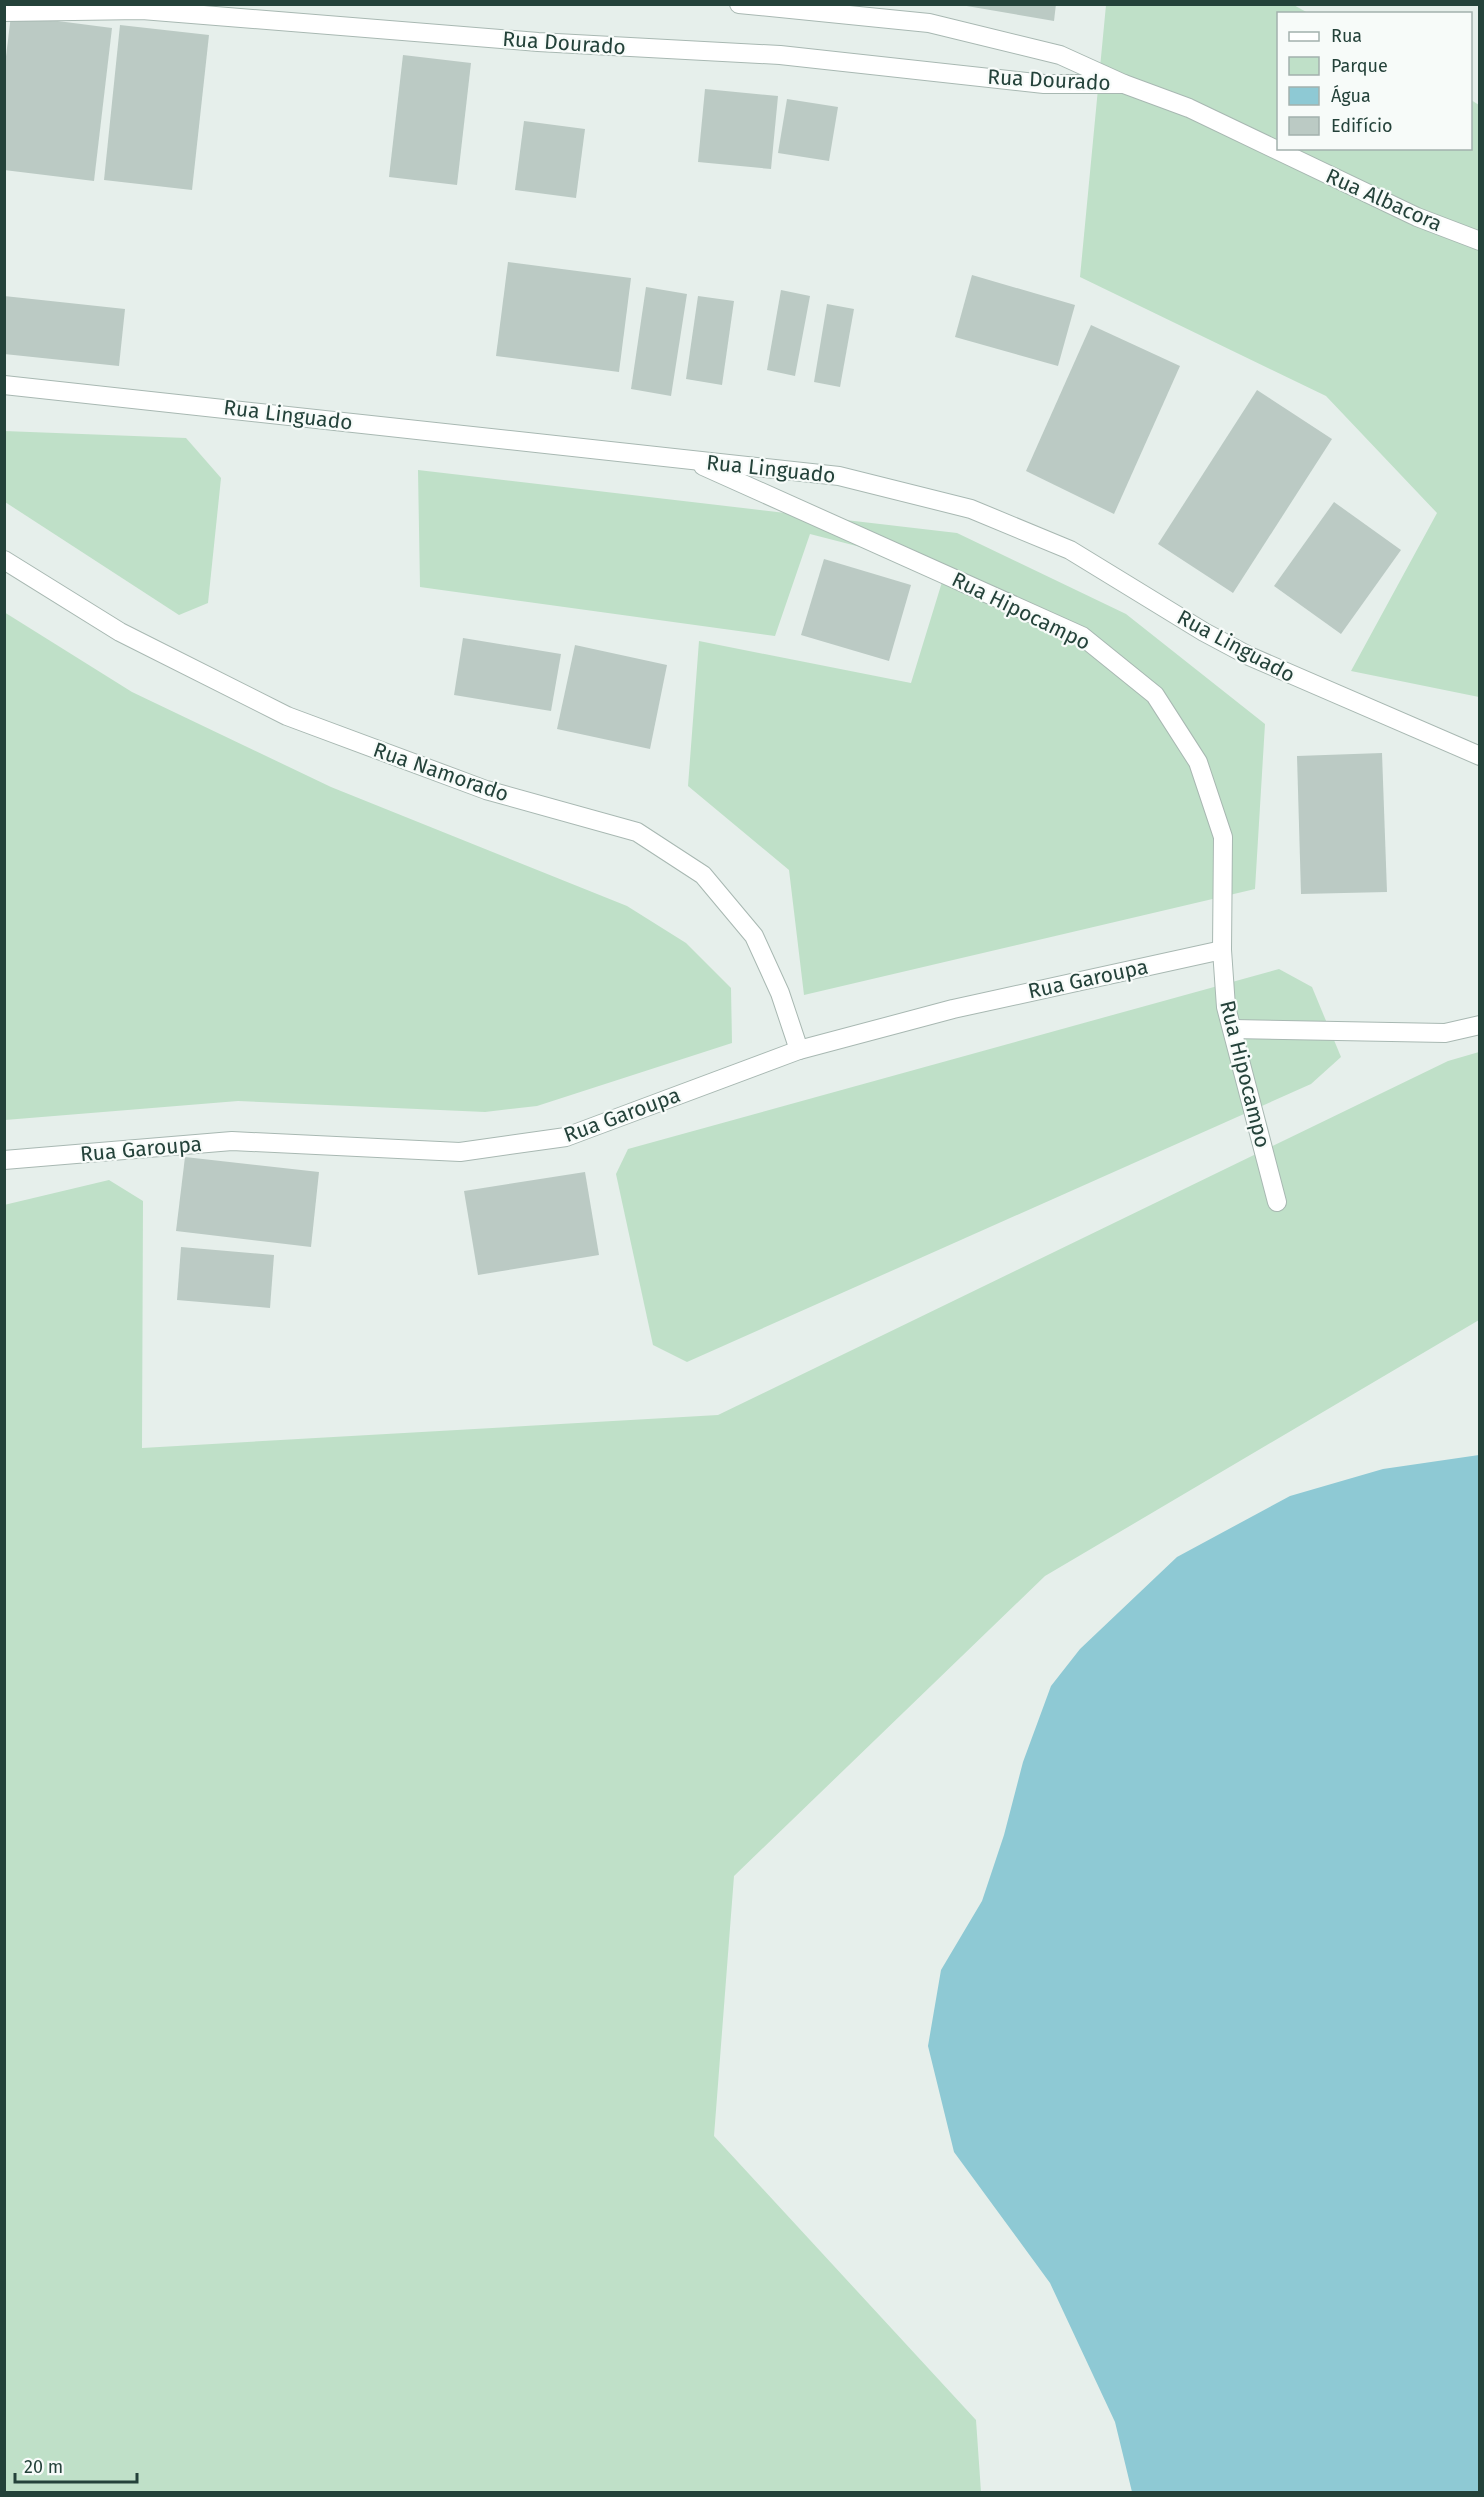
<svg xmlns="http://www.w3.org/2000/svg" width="1484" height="2497" font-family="'Fira Sans',sans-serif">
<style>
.green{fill:#bfe0c8}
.water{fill:#8ec9d4}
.building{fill:#bbcac4}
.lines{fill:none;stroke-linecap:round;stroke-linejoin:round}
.minor-casing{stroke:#a8b8b2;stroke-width:20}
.minor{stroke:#fff;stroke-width:18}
.labels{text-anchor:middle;stroke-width:4.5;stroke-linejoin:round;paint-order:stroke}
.street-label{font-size:21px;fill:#24423a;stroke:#f7fbf9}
</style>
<rect width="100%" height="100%" fill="#e6efeb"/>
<g class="green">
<path d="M1292 4 1308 13 1278 14V148H1470L1471 100 1479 105V697L1351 671 1437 513 1326 396 1080 277 1106 5Z"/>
<path d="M4 431 186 438 221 478 208 603 179 615 5 502Z"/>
<path d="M418 470 957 533 1126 614 1265 724 1255 889 804 995 789 870 688 786 699 641 911 683 946 569 810 534 775 636 420 587Z"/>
<path d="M4 612 132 692 331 787 627 906 686 943 731 988 732 1043 537 1106 485 1112 238 1101 5 1120Z"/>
<path d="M1279 969 1312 987 1341 1057 1311 1084 687 1362 653 1345 616 1174 628 1149Z"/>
<path d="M1479 1052V1320L1045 1576 734 1876 714 2136 976 2420 981 2492H5L4 1205 109 1180 143 1201 142 1448 718 1415 1448 1061Z"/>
</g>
<path class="water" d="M1479 1455V2492H1132L1115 2422 1050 2283 954 2152 928 2046 941 1970 982 1901 1004 1835 1023 1762 1051 1686 1080 1649 1177 1557 1290 1496 1383 1469Z"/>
<g class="building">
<path d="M955 4H1056L1054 21Z"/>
<path d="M11 15 112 28 94 181 4 170V73Z"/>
<path d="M120 25 209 35 192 190 104 180Z"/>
<path d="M403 55 471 63 457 185 389 177Z"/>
<path d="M705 89 778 96 771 169 698 162Z"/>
<path d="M787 99 838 107 829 161 778 153Z"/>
<path d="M524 121 585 129 576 198 515 190Z"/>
<path d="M508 262 631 278 619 372 496 356Z"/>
<path d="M972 275 1075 305 1058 366 955 337Z"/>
<path d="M646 287 687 294 671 396 631 389Z"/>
<path d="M781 290 810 296 795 376 767 370Z"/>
<path d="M4 296 125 309 119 366 4 354Z"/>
<path d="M698 296 734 301 722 385 686 379Z"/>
<path d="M827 304 854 309 840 387 814 382Z"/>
<path d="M1091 325 1180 366 1114 514 1026 471Z"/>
<path d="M1257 390 1332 439 1233 593 1158 544Z"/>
<path d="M1334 502 1401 550 1341 634 1274 586Z"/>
<path d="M824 559 911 585 889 661 801 635Z"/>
<path d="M463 638 561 654 551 711 454 695Z"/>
<path d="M575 645 667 665 650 749 557 729Z"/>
<path d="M1382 753 1387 892 1301 894 1297 756Z"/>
<path d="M185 1157 319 1172 311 1247 176 1231Z"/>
<path d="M585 1172 599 1255 478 1275 464 1191Z"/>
<path d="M181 1247 274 1255 270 1308 177 1300Z"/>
</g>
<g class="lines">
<defs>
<g id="minor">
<path d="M739 4 929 23 1060 55 1124 84 1189 108 1417 217 1480 241"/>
<path d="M4 12 142 10 538 42 780 55 1044 84H1124"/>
<path d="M4 385 839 476 971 509 1070 550 1204 632 1249 656 1480 756"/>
<path d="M703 466 1082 636 1155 695 1198 762 1223 837 1222 950 1226 1007 1277 1202"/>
<path d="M4 560 120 632 287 716 486 790 637 832 703 875 754 936 780 993 799 1050"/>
<path d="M1233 1029 1445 1033 1480 1025"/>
<path d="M4 1160 232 1141 460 1152 566 1137 799 1050 953 1009 1222 950"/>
</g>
</defs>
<use href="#minor" class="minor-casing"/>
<use href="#minor" class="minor"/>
</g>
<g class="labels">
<g class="street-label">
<text transform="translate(564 43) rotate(4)" y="7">Rua Dourado</text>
<text transform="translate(1049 80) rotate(3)" y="7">Rua Dourado</text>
<text transform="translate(1384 200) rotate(24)" y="7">Rua Albacora</text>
<text transform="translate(288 415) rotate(7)" y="7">Rua Linguado</text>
<text transform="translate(771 469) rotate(6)" y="7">Rua Linguado</text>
<text transform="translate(1021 611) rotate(26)" y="7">Rua Hipocampo</text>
<text transform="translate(1236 646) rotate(28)" y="7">Rua Linguado</text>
<text transform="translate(441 772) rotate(19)" y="7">Rua Namorado</text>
<text transform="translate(1088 979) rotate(-12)" y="7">Rua Garoupa</text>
<text transform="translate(1245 1074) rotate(76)" y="7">Rua Hipocampo</text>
<text transform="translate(622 1115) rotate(-20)" y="7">Rua Garoupa</text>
<text transform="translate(141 1149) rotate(-5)" y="7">Rua Garoupa</text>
</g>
</g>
<rect width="1484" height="2497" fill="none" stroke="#24423a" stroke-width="12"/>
<rect x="1277" y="12" width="195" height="138" fill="#f7fbf9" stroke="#a3b1ad" stroke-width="1.5"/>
<rect x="1289" y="32" width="30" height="9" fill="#ffffff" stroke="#a3b1ad" stroke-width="1.5"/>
<text x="1331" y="42" font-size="18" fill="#24423a">Rua</text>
<rect x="1289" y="57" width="30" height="18" fill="#bfe0c8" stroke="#a3b1ad" stroke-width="1.5"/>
<text x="1331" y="72" font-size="18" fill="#24423a">Parque</text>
<rect x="1289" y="87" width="30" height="18" fill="#8ec9d4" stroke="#a3b1ad" stroke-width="1.5"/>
<text x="1331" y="102" font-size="18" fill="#24423a">Água</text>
<rect x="1289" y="117" width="30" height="18" fill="#bbcac4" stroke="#a3b1ad" stroke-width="1.5"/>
<text x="1331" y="132" font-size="18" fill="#24423a">Edifício</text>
<path d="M15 2473v9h122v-9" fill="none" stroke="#24423a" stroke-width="3"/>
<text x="24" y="2473" font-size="18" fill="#24423a" stroke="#f7fbf9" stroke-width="4.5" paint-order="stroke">20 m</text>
</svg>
